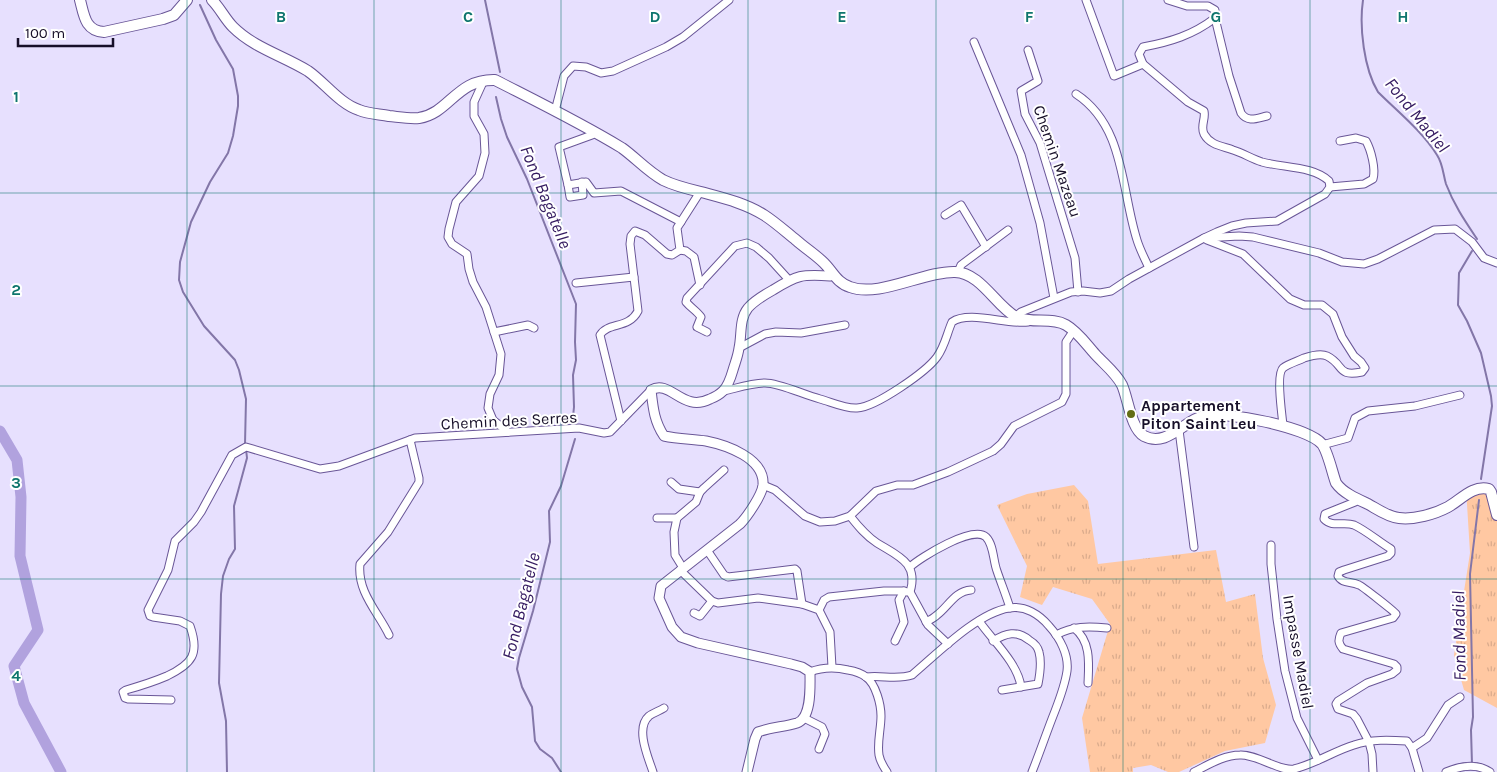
<svg xmlns="http://www.w3.org/2000/svg" width="1497" height="772" font-family="Karla,sans-serif">
<style>
.grass{fill:url(#grass-tufts)}
.lines{fill:none;stroke-linecap:round;stroke-linejoin:round}
.stream{stroke:#8376a8;stroke-width:2}
.river{stroke:#b1a2de;stroke-width:11}
.minor-casing{stroke:#695697;stroke-width:9}
.tertiary-casing{stroke:#695697;stroke-width:11}
.secondary-casing{stroke:#695697;stroke-width:12}
.minor{stroke:#fff;stroke-width:7}
.tertiary{stroke:#fff;stroke-width:9}
.secondary{stroke:#fff;stroke-width:10}
.grid{fill:none;stroke:#0f766e;stroke-width:1;stroke-opacity:0.55}
.poi-dot{fill:#636d14;stroke:#fff;stroke-width:2}
.labels{text-anchor:middle;stroke-width:4;stroke-linejoin:round;paint-order:stroke}
.street-label{font-size:16px;fill:#170f29;stroke:#fff}
.poi-label{font-size:16px;font-weight:bold;fill:#170f29;stroke:#fff;text-anchor:start}
.water-label{font-size:18px;font-style:italic;fill:#341a60;stroke:#fff}
.grid-label{font-size:16px;text-anchor:middle;font-weight:bold;fill:#0f766e;stroke:#fff;stroke-width:4;stroke-linejoin:round;paint-order:stroke}
</style>
<defs>
<pattern id="grass-tufts" width="24" height="20" patternUnits="userSpaceOnUse" patternTransform="scale(1.25)"><rect width="24" height="20" fill="#ffc8a2"/><path d="M3 7l-1-3M5 7V3M7 7l1-3M15 17l-1-3M17 17v-4M19 17l1-3" fill="none" stroke="#daab8c"/></pattern>
</defs>
<rect width="100%" height="100%" fill="#e7e0fe"/>
<g class="grass">
<path d="M1074 485 1088 501 1098 564 1216 550 1226 602 1255 594 1263 658 1276 705 1265 743 1225 751 1179 772H1168L1151 765 1133 768V772H1090L1082 718 1110 624 1092 599 1053 587 1042 605 1020 597 1027 566 997 505 1027 494Z"/>
<path d="M1466 488 1497 492V708L1464 690 1454 655 1470 553Z"/>
</g>
<g class="lines">
<g class="stream">
<path d="M485 0 500 72"/>
<path d="M1363 0C1359 27 1364 69 1378 92 1398 112 1422 131 1437 155 1443 164 1443 174 1446 184 1454 205 1465 221 1477 239"/>
<path d="M200 5 216 40 233 69 238 96V106L233 136 228 153 210 182 191 222 180 262 179 280 183 292 204 326 235 360 239 370 246 399 245 444"/>
<path d="M496 97 501 119 507 137 527 179 576 304 575 342 576 360 573 375 574 407 572 426"/>
<path d="M1472 251 1459 273 1458 305 1467 321 1481 353 1491 396 1492 406 1481 479"/>
<path d="M1472 764 1471 730 1473 717 1470 574 1479 500"/>
<path d="M227 772 226 721 219 683 221 594 223 576 229 559 235 549 234 506 247 458 246 449"/>
<path d="M561 772 552 758 540 749 535 741 532 707 522 687 517 669 519 658 533 611 550 542 549 511 561 486 575 439"/>
</g>
<path class="river" d="M0 431 17 460 21 497 20 556 38 630 14 666 24 703 61 772"/>
<defs>
<g id="minor">
<path d="M1086 0 1114 76 1143 64"/>
<path d="M1168 0 1187 6H1208L1215 10V18C1193 35 1170 42 1143 47L1139 54 1143 64 1188 102 1204 111C1206 119 1200 126 1204 134 1210 145 1222 146 1233 150 1243 153 1252 159 1262 162 1284 168 1313 166 1329 181L1330 187 1325 194 1277 221 1246 223 1232 226 1217 232 1204 238"/>
<path d="M1215 18 1229 76 1241 113C1248 123 1257 118 1267 116"/>
<path d="M974 42 1021 155 1040 223 1054 298"/>
<path d="M1028 50 1038 81 1021 91 1025 114 1040 143 1075 258 1078 292"/>
<path d="M484 80 474 102V116L484 134 485 153 479 176 456 202 449 229 448 237 452 244 467 254 469 269 473 282 486 307 501 354 499 375 490 394 488 408 493 420 508 432"/>
<path d="M1076 94C1125 126 1121 190 1137 240 1140 250 1145 259 1149 268"/>
<path d="M555 111 564 76 573 66 586 67 601 73 613 71 666 47 683 37 729 0"/>
<path d="M595 132 592 135 559 147 568 185 586 182 594 193 621 191 681 222"/>
<path d="M568 185 570 197 583 195 582 182"/>
<path d="M1330 187 1364 184 1373 179C1376 169 1371 150 1366 141L1356 138 1340 141"/>
<path d="M945 215 961 205 986 247"/>
<path d="M1207 240 1243 254 1290 299 1304 305H1322L1333 314 1342 337 1354 356 1361 362 1365 368 1362 372C1336 377 1345 365 1327 356 1321 353 1310 356 1304 358 1298 361 1288 364 1283 368 1276 374 1282 415 1283 425"/>
<path d="M680 250 686 251 694 257 700 285"/>
<path d="M958 272 961 265 1008 230"/>
<path d="M576 283 634 277"/>
<path d="M1016 316 1021 312 1071 292 1083 291 1100 293 1111 291 1129 279 1204 238 1239 236 1253 237 1319 253 1342 262 1364 264 1378 259 1434 230 1455 229 1472 242 1484 258 1497 263"/>
<path d="M494 332 528 325 534 328"/>
<path d="M707 332 697 327 701 317C697 311 691 308 686 302L687 298 735 246 747 243 756 247 769 258 789 280"/>
<path d="M739 348 765 334 776 332 801 333 845 325"/>
<path d="M724 391C737 388 752 383 765 383 780 383 804 395 820 399 831 402 846 409 857 408 876 407 926 372 937 357 945 346 947 333 952 322 969 310 1007 325 1028 322"/>
<path d="M621 421 600 335C608 322 629 329 638 311L630 244 631 236 635 231 645 235 667 254 672 255 680 250 677 228 700 192"/>
<path d="M1179 430 1194 547"/>
<path d="M1322 445 1348 438 1355 418 1368 411 1415 406 1460 395"/>
<path d="M671 482 679 489 700 492"/>
<path d="M763 485 775 490 805 516 820 522 835 521 850 516 876 491 897 485H913L948 472 993 451 1001 444 1014 426 1062 402 1066 394V342L1074 330"/>
<path d="M1357 499 1355 502 1325 514 1324 519C1332 528 1344 521 1354 525 1367 531 1379 542 1391 549V553L1388 556 1344 570 1339 572 1338 576C1342 584 1351 581 1359 585 1362 586 1395 612 1396 614L1393 618 1341 633C1338 640 1338 643 1343 649L1394 664 1397 667V670L1392 674 1367 683 1338 701 1336 704 1338 709 1353 714 1357 719 1369 742 1372 754 1373 772"/>
<path d="M850 516C858 526 866 536 877 543 898 556 919 563 910 592"/>
<path d="M657 518H677"/>
<path d="M1271 545V564L1277 619 1285 671 1297 718 1318 760"/>
<path d="M707 550 724 575 728 577 795 569 797 571 802 604"/>
<path d="M910 567C921 557 973 525 986 537 994 545 993 561 997 571 1001 583 1006 595 1010 608"/>
<path d="M683 568 675 555 674 532 677 518 696 502 700 492 704 488 724 470"/>
<path d="M680 570 712 601 718 603 758 598 802 604 819 610 830 632 832 667"/>
<path d="M910 592 928 625 948 644"/>
<path d="M819 610 824 600 829 597 884 591H904"/>
<path d="M694 613 700 616 712 601"/>
<path d="M979 621C992 640 1018 663 1021 687"/>
<path d="M926 622C930 620 934 618 937 615 948 607 955 591 971 590"/>
<path d="M1074 628C1091 641 1089 663 1088 683"/>
<path d="M389 635C378 612 357 592 360 564L388 532 419 482V478L410 440"/>
<path d="M1056 635C1073 626 1088 626 1107 628"/>
<path d="M895 641 904 622 899 600 904 591 907 592"/>
<path d="M993 641C1006 633 1017 630 1029 640 1034 643 1038 647 1039 652 1042 663 1040 674 1038 684L1002 690"/>
<path d="M810 672C823 667 835 667 848 670 854 671 861 673 866 677 876 684 881 705 881 716 881 729 877 742 879 755 880 761 883 766 887 772"/>
<path d="M866 677C881 675 898 680 912 675 937 654 977 613 1009 608 1025 605 1040 615 1049 626 1060 638 1069 655 1067 671 1065 685 1060 698 1055 711 1047 731 1040 752 1032 772"/>
<path d="M171 700 128 699 125 698 123 692 126 690C140 686 153 682 167 676 192 664 200 654 190 626L180 621 153 617 150 616 148 610 168 570 175 541 194 522 201 512 232 455 246 447 320 469 339 466 415 438 579 428 604 433 610 432 651 390"/>
<path d="M804 718 822 727 825 734 819 749"/>
<path d="M653 772C648 757 635 728 649 716 653 713 659 711 664 708"/>
<path d="M1194 772C1208 765 1224 755 1240 755 1257 754 1280 772 1294 769 1315 764 1334 751 1354 745 1371 739 1390 740 1407 741L1412 748"/>
<path d="M1419 772 1412 748 1427 738 1448 705 1460 697"/>
<path d="M1446 772C1460 766 1477 763 1490 772"/>
</g>
<path id="tertiary" d="M747 772 755 739 758 732C771 727 784 727 797 723 812 718 810 686 810 672L802 667 791 664 698 643 681 637 672 627 659 598 661 586 740 524C747 517 762 495 763 485 765 458 726 445 706 441 692 439 678 439 664 436 654 421 653 407 651 390 671 379 682 413 710 399 715 397 720 394 723 391 728 386 731 377 733 370 735 363 738 356 739 348 742 335 739 319 748 308 755 300 764 295 773 290 797 275 802 274 830 276L833 275"/>
<g id="secondary">
<path d="M80 0C84 15 85 31 104 32L163 19 174 15 187 0"/>
<path d="M212 0C220 8 225 19 233 27 254 48 284 56 308 71 325 83 340 104 359 110 369 114 379 114 389 116 399 117 410 119 419 118 450 113 456 79 495 80 538 102 581 123 622 148 636 158 647 171 663 180 675 186 688 189 701 192 723 198 745 203 764 215 775 222 786 232 796 240 805 248 816 255 824 263 833 272 837 283 850 287 879 298 924 271 955 272 981 273 995 305 1016 317 1032 324 1052 317 1066 325 1078 332 1086 344 1095 354 1104 364 1116 373 1122 385 1128 398 1131 429 1144 436 1167 448 1184 420 1204 416 1226 411 1307 427 1322 444 1328 452 1332 472 1336 483 1343 493 1357 499 1368 504 1377 509 1388 517 1399 518 1414 520 1435 514 1448 507 1461 500 1472 485 1489 489L1491 492 1497 515"/>
</g>
</defs>
<use href="#minor" class="minor-casing"/>
<use href="#tertiary" class="tertiary-casing"/>
<use href="#secondary" class="secondary-casing"/>
<use href="#minor" class="minor"/>
<use href="#tertiary" class="tertiary"/>
<use href="#secondary" class="secondary"/>
</g>
<path class="grid" d="M187 0V772M374 0V772M561 0V772M748 0V772M936 0V772M1123 0V772M1310 0V772M0 193H1497M0 386H1497M0 579H1497"/>
<circle class="poi-dot" cx="1131" cy="414" r="5"/>
<g class="labels">
<g class="street-label">
<text transform="translate(1058 161) rotate(71)" y="6">Chemin Mazeau</text>
<text transform="translate(509 420) rotate(-3)" y="6">Chemin des Serres</text>
<text transform="translate(1299 652) rotate(80)" y="6">Impasse Madiel</text>
</g>
<g class="poi-label">
<text x="1141" y="411">Appartement<tspan x="1141" dy="18">Piton Saint Leu</tspan></text>
</g>
<g class="water-label">
<text transform="translate(1417 115) rotate(51)" y="6">Fond Madiel</text>
<text transform="translate(546 197) rotate(68)" y="6">Fond Bagatelle</text>
<text transform="translate(521 606) rotate(-76)" y="6">Fond Bagatelle</text>
<text transform="translate(1459 636) rotate(-91)" y="6">Fond Madiel</text>
</g>
</g>
<g class="grid-label">
<text x="281" y="22">B</text>
<text x="468" y="22">C</text>
<text x="655" y="22">D</text>
<text x="842" y="22">E</text>
<text x="1029" y="22">F</text>
<text x="1216" y="22">G</text>
<text x="1403" y="22">H</text>
<text x="16" y="102">1</text>
<text x="16" y="295">2</text>
<text x="16" y="488">3</text>
<text x="16" y="681">4</text>
</g>
<path d="M18 38v8h95v-8" fill="none" stroke="#170f29" stroke-width="2.5"/>
<text x="25" y="38" font-size="15" fill="#170f29" stroke="#ffffff" stroke-width="4" paint-order="stroke">100 m</text>
</svg>
